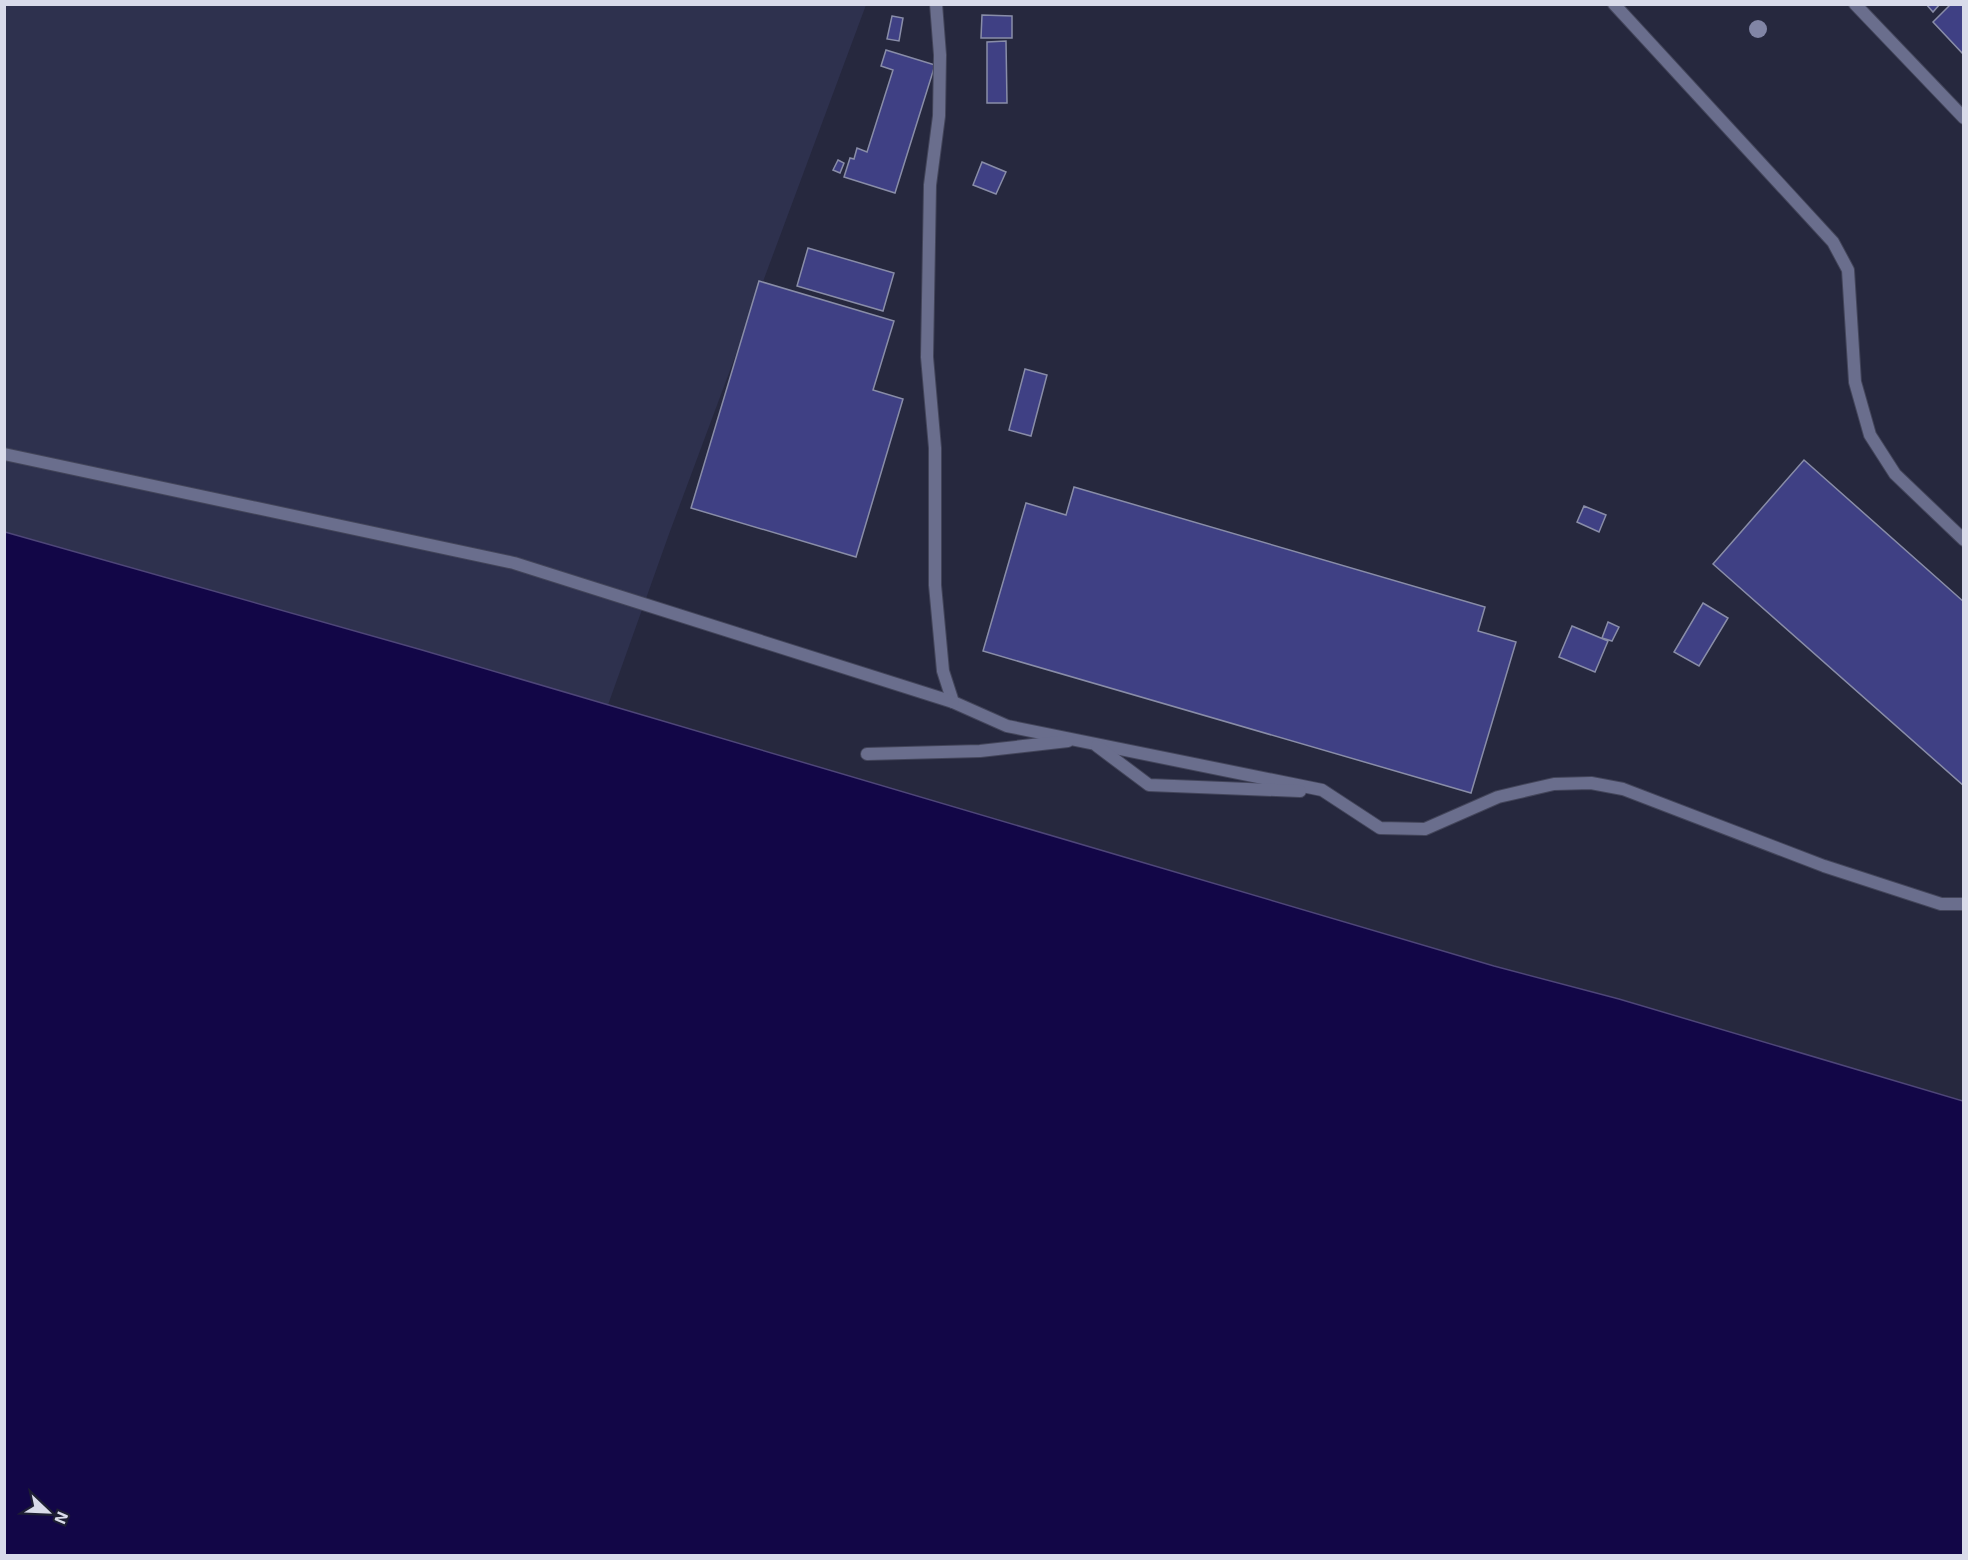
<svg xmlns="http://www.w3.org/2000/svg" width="1968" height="1560" font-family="'Exo 2',sans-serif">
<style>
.built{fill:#2e314e}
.water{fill:#120647;stroke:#4e4678;stroke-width:1.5}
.building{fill:#3f4084;stroke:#898da8;stroke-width:1.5}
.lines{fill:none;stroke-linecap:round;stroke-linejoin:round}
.lane-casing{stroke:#43455a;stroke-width:14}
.lane{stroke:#6a6e8d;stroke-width:12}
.tree{fill:#8185a5}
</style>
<rect width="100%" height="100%" fill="#26283e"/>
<path class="built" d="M4 5H866L669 534 608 705 5 532Z"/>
<path class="water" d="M5 532 422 650 1494 966 1619 999 1963 1101V1555H5Z"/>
<g class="building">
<path d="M1926 4H1940L1933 12Z"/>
<path d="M1951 4H1964V55L1933 22Z"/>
<path d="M982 15 1012 16V38H981Z"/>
<path d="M892 16 903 18 899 41 887 39Z"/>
<path d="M1006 41 1007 103H987V42Z"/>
<path d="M886 50 935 65 895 193 844 177 850 158 854 159 857 148 867 152 893 70 881 66Z"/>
<path d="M838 160 844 163 840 173 833 170Z"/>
<path d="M982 162 1006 172 996 194 973 185Z"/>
<path d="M808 248 894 273 883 311 797 286Z"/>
<path d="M759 281 894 321 873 390 903 399 856 557 691 508Z"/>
<path d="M1025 369 1047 375 1031 436 1009 430Z"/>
<path d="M1804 460 1964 602V786L1713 564Z"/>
<path d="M1074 487 1485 607 1478 631 1516 642 1471 793 983 651 1026 503 1066 515Z"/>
<path d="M1584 506 1606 515 1599 532 1577 522Z"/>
<path d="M1703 603 1728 618 1699 666 1674 652Z"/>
<path d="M1608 622 1619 627 1612 641 1602 638Z"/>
<path d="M1572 626 1608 641 1595 672 1559 657Z"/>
</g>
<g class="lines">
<defs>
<g id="lane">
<path d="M936 4 940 55 939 116 930 185 927 357 935 448V585L943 671 953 702 1007 726 1322 790 1380 828 1425 829 1498 797 1554 784 1591 783 1623 789 1824 866 1941 904H1964"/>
<path d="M1614 4 1833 242 1848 270 1855 382 1870 435 1895 474 1964 540"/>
<path d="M1855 4 1964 118"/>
<path d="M4 454 514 563 953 702"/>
<path d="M1097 746 1149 785 1300 791"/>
<path d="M867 754 980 751 1068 741"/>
</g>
</defs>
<use href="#lane" class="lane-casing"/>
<use href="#lane" class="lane"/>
</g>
<circle class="tree" cx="1758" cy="29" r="9"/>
<rect width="1968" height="1560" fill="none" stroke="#d9dbea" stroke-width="12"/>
<g transform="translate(48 1512) rotate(113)" stroke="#1d1e34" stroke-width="4.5" paint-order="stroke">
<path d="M0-4.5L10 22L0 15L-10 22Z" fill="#d9dbea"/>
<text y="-9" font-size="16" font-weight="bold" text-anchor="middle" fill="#d9dbea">N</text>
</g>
</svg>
